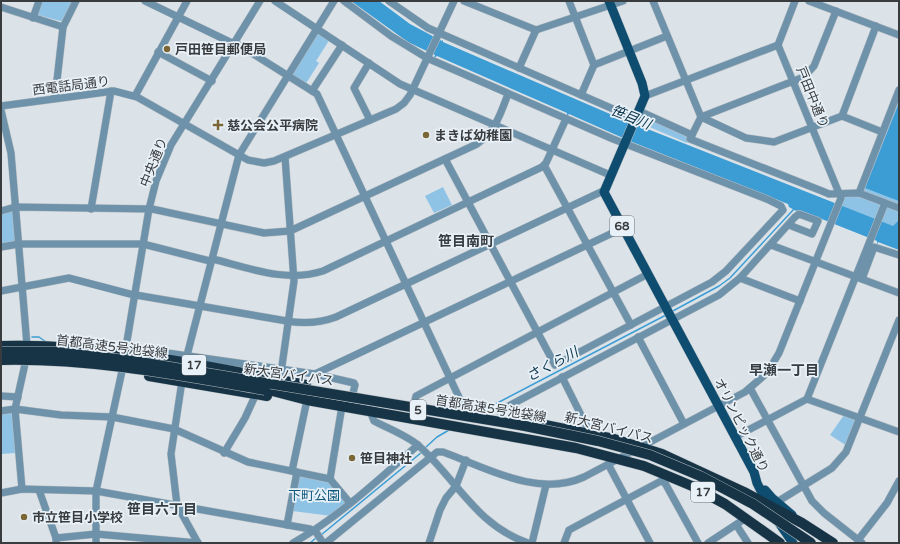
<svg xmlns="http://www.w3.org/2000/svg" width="900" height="544" font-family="'Varela Round','Noto Sans JP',sans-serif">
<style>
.green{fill:#8fc3e5}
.water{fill:#3c9cd4}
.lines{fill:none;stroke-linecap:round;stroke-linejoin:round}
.stream{stroke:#3c9cd4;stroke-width:1.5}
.minor-casing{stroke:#b7bec4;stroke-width:8}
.major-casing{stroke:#b7bec4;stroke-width:10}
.highway-casing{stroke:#b7bec4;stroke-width:11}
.minor{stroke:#6e92aa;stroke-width:7}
.major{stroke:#0e4d6f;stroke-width:9}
.highway{stroke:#163446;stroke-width:10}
.highway-bridge-casing{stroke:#b7bec4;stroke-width:11;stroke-linecap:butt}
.highway-bridge{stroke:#163446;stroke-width:10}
.poi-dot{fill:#7b6736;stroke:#e8f1f7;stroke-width:1.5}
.labels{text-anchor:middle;stroke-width:3.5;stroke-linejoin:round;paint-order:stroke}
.shield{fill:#e8f1f7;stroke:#6e7276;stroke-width:1}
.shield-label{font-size:12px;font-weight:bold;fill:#393c3f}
.poi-label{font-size:13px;font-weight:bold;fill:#393c3f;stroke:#e8f1f7;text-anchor:start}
.street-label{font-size:13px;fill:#393c3f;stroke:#e8f1f7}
.park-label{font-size:13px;fill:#0c567c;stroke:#e8f1f7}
.water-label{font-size:14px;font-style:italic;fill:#0b344b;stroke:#e8f1f7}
.neighbourhood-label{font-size:14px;font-weight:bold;fill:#373e43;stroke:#e8f1f7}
</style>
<rect width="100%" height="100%" fill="#dbe3e9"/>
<g class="green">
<path d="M42 1H74L64 22 38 15Z"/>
<path d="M317 31 330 39 316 61 319 63 305 85 290 75Z"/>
<path d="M899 98V228L834 214 839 193H859Z"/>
<path d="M644 115 691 136 687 143 640 123Z"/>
<path d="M443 187 452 205 434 213 425 196Z"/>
<path d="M13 211 17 241 1 245V213Z"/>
<path d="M11 413 12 414 16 453 1 454V414Z"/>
<path d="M844 415 858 420 847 446 830 435Z"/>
<path d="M299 474 329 480 348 504 332 516 292 511Z"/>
</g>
<g class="water">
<path d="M351 1H379L410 24 442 41 443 40V42L617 117 893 226 899 220V250L878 242 877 245V241L799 210 796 211 789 207 788 204 632 142 569 114 567 116V113L437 56 434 58 435 55 408 42Z"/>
<path d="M899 103V201L865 188Z"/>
</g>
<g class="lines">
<g class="stream">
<path d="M671 312 719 286 730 278 794 209"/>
<path d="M32 337H39L46 342"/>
<path d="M62 342 88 343 120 347"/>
<path d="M478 413 666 315"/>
<path d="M425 448 437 437 449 430"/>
<path d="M321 535 422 452"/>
<path d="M310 543 316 538"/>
</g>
<defs>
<g id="minor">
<path d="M145 1 230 42 239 45 317 94 464 408V414"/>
<path d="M275 1 400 84 610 175"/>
<path d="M344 1 391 36 427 58 613 139 769 200 781 206 783 210 726 271 712 282 555 365 445 159"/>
<path d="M389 1 428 28 636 119"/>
<path d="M464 1 536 30 623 1"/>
<path d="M569 1 594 65"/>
<path d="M653 1 701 117 746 138 774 142 842 116 876 26"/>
<path d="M809 1 899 35"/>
<path d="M1 7 63 27"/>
<path d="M836 11 814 66 804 77 701 117 690 139 822 191 829 194 859 193 899 208"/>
<path d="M33 18 39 1"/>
<path d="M158 52 212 81"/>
<path d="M369 63 354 88 370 120"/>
<path d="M519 68 536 30"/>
<path d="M312 91 342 45"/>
<path d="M581 95 594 65 667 36"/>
<path d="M135 96 187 1"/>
<path d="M645 96 778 45"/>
<path d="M55 98 63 27 76 1"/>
<path d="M1 106 114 91 137 97 248 160 264 163 274 161 396 109 404 103 410 95 454 1"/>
<path d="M1 110 11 153 27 345"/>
<path d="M639 111 692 135"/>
<path d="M842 116 882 132"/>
<path d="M544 165 631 325"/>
<path d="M859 193 899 90"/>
<path d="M91 209 111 91"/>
<path d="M1 211 15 207 152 209 264 233 290 231 477 144C496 130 500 115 508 94"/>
<path d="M771 245 899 293"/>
<path d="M1 247 19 244H143L210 261"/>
<path d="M213 259C249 268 286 283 323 271L542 167 546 163 566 119"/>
<path d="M740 278 800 301"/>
<path d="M862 279 874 247 899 255"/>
<path d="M1 291 69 278 130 294 287 321C304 324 320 323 336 317L603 191"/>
<path d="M638 337 684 424"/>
<path d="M125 347 315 374 354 383 355 385 353 393"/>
<path d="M185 363 239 155 334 1"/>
<path d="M315 374 623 228"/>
<path d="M562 377 590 433"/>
<path d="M280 380 294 281 285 157"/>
<path d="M182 381 171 454 177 505 198 543"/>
<path d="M750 388 812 501 824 513 862 543"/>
<path d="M1 396 18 397"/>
<path d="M807 399 899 432"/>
<path d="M414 405 416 396 648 274"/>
<path d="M1 411 15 409 61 415 112 417 174 429 248 462 330 479 350 503"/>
<path d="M370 411 374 421C387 428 408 436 419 446 457 480 476 525 528 543"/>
<path d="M499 411 719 295 740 278 795 217 799 214 818 221 812 234 789 225"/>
<path d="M735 437 807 399 885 203"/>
<path d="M224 453 245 418 256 394"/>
<path d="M608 464 650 543"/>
<path d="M292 471 307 400"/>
<path d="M330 479 342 406"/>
<path d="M22 489 15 409 25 364"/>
<path d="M39 490 56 538V543"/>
<path d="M1 493 22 489 96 491 310 529 316 532 323 543"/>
<path d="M777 502 832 468 846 452 899 320"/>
<path d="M287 525 297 472"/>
<path d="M737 526 748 543"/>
<path d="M56 538 96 534 198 543"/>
<path d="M858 540 887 503 899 481"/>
<path d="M96 543V491L122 371 149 209 156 181 171 145 260 1"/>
<path d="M293 543C339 517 378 480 418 445"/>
<path d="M326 543 437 452H443C487 468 538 498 584 477L745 392 767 373 779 353 841 198 778 45 795 1"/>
<path d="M429 543 440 510 446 498 456 486 466 460"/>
<path d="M532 543 546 485"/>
<path d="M564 543 569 530 661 481 665 483 698 543"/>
<path d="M708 543 746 518"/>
</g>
<g id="major">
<path d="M609 1 642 83 645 96 604 192 754 472 757 483 769 507"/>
<path d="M765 490 772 498 792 515"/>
<path d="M777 520 793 543"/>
</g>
<g id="highway">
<path d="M1 346C103 343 206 366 306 385"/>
<path d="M149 376 267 396"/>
<path d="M257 387 307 400 576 448 644 466 692 486 725 504 780 543"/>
<path d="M535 423 614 439 662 454 744 492 802 523 833 543"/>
</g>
</defs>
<use href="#minor" class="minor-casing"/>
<use href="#major" class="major-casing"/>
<use href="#highway" class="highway-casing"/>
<use href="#minor" class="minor"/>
<use href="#major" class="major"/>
<use href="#highway" class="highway"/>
<defs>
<g id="highway-bridge">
<path d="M1 352H56L134 361 525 426 598 441 650 455 700 476 753 504 811 543"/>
<path d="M1 360C90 358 178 375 265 390"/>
</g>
</defs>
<use href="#highway-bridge" class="highway-bridge-casing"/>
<use href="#highway-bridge" class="highway-bridge"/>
</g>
<g class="poi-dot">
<circle cx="167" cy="49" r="4"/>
<path d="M216 119h4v4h4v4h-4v4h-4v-4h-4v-4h4z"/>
<circle cx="426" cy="135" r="4"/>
<circle cx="352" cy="458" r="4"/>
<circle cx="24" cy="517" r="4"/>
</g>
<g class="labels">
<g class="shield">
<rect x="610" y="216" width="24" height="20" rx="3"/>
<rect x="182" y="355" width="24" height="20" rx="3"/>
<rect x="410" y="400" width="16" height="20" rx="3"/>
<rect x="691" y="482" width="24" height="20" rx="3"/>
</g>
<g class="shield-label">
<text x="622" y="230">68</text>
<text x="194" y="369">17</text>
<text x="418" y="414">5</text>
<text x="703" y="496">17</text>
</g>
<g class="poi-label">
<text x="175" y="54">戸田笹目郵便局</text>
<text x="227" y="130">慈公会公平病院</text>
<text x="434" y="140">まきば幼稚園</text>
<text x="360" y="463">笹目神社</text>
<text x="32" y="522">市立笹目小学校</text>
</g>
<g class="street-label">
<text transform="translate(71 85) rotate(-7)" y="5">西電話局通り</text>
<text transform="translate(813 97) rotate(68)" y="5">戸田中通り</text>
<text transform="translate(153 162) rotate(-68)" y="5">中央通り</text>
<text transform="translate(112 346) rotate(7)" y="5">首都高速5号池袋線</text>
<text transform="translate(289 374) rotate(8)" y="5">新大宮バイパス</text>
<text transform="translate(491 408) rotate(9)" y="5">首都高速5号池袋線</text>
<text transform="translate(742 425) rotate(63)" y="5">オリンピック通り</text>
<text transform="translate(609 427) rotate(14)" y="5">新大宮バイパス</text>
</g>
<g class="park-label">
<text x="314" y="500">下町公園</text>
</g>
<g class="water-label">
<text transform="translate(631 117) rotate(22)" y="5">笹目川</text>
<text transform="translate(552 364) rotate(-28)" y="5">さくら川</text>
</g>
<g class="neighbourhood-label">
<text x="466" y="246">笹目南町</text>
<text x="784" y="375">早瀬一丁目</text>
<text x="162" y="514">笹目六丁目</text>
</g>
</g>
<rect width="900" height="544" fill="none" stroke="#393c3f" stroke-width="4"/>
</svg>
